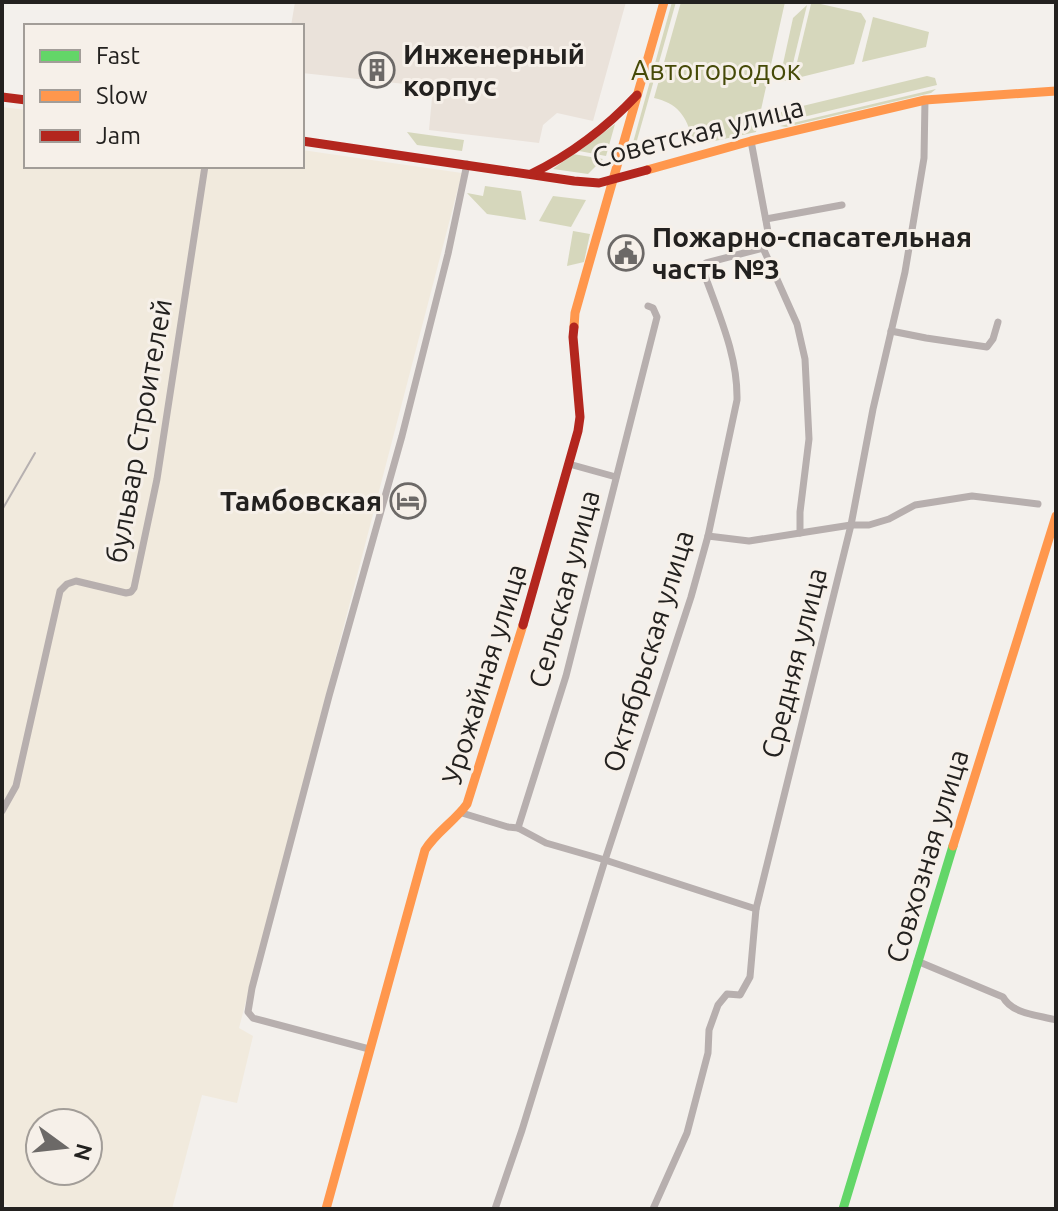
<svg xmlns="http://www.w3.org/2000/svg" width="1058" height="1211" font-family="Ubuntu,sans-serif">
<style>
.commercial{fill:#f1eadd;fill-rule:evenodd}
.built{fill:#eae2da}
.green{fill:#d6d7bc}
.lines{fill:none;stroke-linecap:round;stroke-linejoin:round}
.street{stroke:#b7afae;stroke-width:7}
.fast{stroke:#63d668;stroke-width:9}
.slow{stroke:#ff974d;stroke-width:9}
.jam{stroke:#b3261e;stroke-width:9}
.rail{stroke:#b6b0b0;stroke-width:2}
.labels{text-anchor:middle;stroke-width:6;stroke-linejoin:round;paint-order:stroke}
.poi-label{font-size:28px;font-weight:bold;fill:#23211f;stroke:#f6f0e9;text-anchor:start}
.park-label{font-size:28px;fill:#464a08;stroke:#f6f0e9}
.street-label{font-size:28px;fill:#23211f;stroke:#f6f0e9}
</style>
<rect width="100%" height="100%" fill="#f3f0ec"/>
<path class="commercial" d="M2 107 26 110V166H302V150L462 173 239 1028 253 1036 237 1103 202 1095 172 1209H15L2 1203ZM40 1123H88V1171H40Z"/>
<path class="built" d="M295 2H626L593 121 557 113 543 125 539 143 429 130 433 87 302 73V26H291Z"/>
<g class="green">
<path d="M672 2H676L632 158 629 157Z"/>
<path d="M681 2H785L756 132 701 144 692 139C687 116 677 103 654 98Z"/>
<path d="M816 3 861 13 866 21 854 64 793 79 811 4Z"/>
<path d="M807 5 789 80 779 82 793 18Z"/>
<path d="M873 17 929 32 926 47 862 62Z"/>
<path d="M927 76 935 78 937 85 778 123 781 112 790 109Z"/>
<path d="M936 89 931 93 786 127 780 126Z"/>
<path d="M615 124 606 156 579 151Z"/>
<path d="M407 132 464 140 462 151 417 145Z"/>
<path d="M573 154 603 159 588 174 553 169Z"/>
<path d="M485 186 521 191 526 220 487 214 467 193 483 196Z"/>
<path d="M553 196 586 200 571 227 539 221Z"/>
<path d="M573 231 590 234 584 262 567 266Z"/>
</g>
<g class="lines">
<g class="street">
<path d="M766 219 842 205"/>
<path d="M891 331 926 338 987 347 993 339 998 322"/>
<path d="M569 464 616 477"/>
<path d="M800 533 851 525H869L889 519 915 505 972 496 1038 504"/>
<path d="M708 536 749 541 800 533V512L809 439 805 359 797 324 763 248"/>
<path d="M2 811 16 786 60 591 67 584 76 581 126 593 131 592 134 588 157 479 205 166"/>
<path d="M462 813 508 827 518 828 566 676 657 317 653 308 648 306"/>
<path d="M518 828 546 843 605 860 756 909"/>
<path d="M917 961 1003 997C1012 1014 1038 1015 1056 1020"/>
<path d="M369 1049 253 1018 248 1012 252 988 329 696 402 436 448 254 467 164"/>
<path d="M495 1209 522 1130 605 860 691 597 708 536 737 400C738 355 718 313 703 270L706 263 763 248 768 243 769 237 751 141"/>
<path d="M653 1209 687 1133 708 1053 709 1030 718 1005 727 994 740 995 750 977 756 909 851 525 873 409 905 272 924 158 925 100"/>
</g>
<path class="fast" d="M843 1209 953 846"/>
<g class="slow">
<path d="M647 170 751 141 925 100 1056 91"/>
<path d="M574 327 575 313 586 274 664 2"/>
<path d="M953 846 1056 516"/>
<path d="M326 1209 425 850C436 832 455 821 467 804L523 625"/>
</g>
<g class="jam">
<path d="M2 97 26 100"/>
<path d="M302 141 574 181 599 183 647 170"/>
<path d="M531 174C572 154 606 128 637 95"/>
<path d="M523 625 578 431 580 417 573 337 574 327"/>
</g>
<path class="rail" d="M2 510 35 453"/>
</g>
<defs>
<symbol id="building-ring" viewBox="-11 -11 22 22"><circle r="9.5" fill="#f6f0e9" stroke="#6c6967" stroke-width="1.5"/><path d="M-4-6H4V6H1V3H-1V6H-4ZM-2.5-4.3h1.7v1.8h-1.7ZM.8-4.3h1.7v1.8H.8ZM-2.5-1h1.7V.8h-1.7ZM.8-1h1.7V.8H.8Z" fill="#6c6967"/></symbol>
<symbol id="civic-ring" viewBox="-11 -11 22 22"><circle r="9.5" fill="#f6f0e9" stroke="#6c6967" stroke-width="1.5"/><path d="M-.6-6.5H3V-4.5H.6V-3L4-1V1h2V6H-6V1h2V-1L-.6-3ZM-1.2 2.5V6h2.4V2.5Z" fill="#6c6967"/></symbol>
<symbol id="hotel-ring" viewBox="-11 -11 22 22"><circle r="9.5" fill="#f6f0e9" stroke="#6c6967" stroke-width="1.5"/><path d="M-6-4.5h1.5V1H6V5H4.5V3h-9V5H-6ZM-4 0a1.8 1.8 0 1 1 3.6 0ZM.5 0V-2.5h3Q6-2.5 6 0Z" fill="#6c6967"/></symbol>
</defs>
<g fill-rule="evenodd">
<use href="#building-ring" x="357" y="50" width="40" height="40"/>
<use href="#civic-ring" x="606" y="233" width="40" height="40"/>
<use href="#hotel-ring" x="388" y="481" width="40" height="40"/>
</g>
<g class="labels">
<g class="poi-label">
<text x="403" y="64">Инженерный<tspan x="403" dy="32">корпус</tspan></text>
<text x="652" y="247">Пожарно-спасательная<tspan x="652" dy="32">часть №3</tspan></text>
<text x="382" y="511" text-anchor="end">Тамбовская</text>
</g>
<g class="park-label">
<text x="716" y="80">Автогородок</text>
</g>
<g class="street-label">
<text transform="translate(698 132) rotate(-14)" y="10">Советская улица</text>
<text transform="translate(139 431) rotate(-80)" y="10">бульвар Строителей</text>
<text transform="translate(564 589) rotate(-75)" y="10">Сельская улица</text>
<text transform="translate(648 651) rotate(-73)" y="10">Октябрьская улица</text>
<text transform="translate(794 663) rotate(-76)" y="10">Средняя улица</text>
<text transform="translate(484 674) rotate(-73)" y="10">Урожайная улица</text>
<text transform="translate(927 856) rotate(-73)" y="10">Совхозная улица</text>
</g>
</g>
<rect width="1058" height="1211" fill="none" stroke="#23211f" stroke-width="8"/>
<rect x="24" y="24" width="280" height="144" fill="#f6f0e9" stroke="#a29d98" stroke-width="2"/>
<rect x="40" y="50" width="40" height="12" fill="#63d668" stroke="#a29d98" stroke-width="2"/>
<text x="96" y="64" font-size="24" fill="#23211f">Fast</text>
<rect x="40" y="90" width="40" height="12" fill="#ff974d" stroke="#a29d98" stroke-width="2"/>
<text x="96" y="104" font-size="24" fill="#23211f">Slow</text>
<rect x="40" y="130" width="40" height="12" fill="#b3261e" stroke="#a29d98" stroke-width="2"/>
<text x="96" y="144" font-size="24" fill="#23211f">Jam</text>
<g transform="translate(64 1147) rotate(105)"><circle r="38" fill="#f6f0e9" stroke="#a29d98" stroke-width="2"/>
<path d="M0-6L14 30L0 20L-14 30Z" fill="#6c6967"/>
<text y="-12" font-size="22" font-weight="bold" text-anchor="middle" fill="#23211f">N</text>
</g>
</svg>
